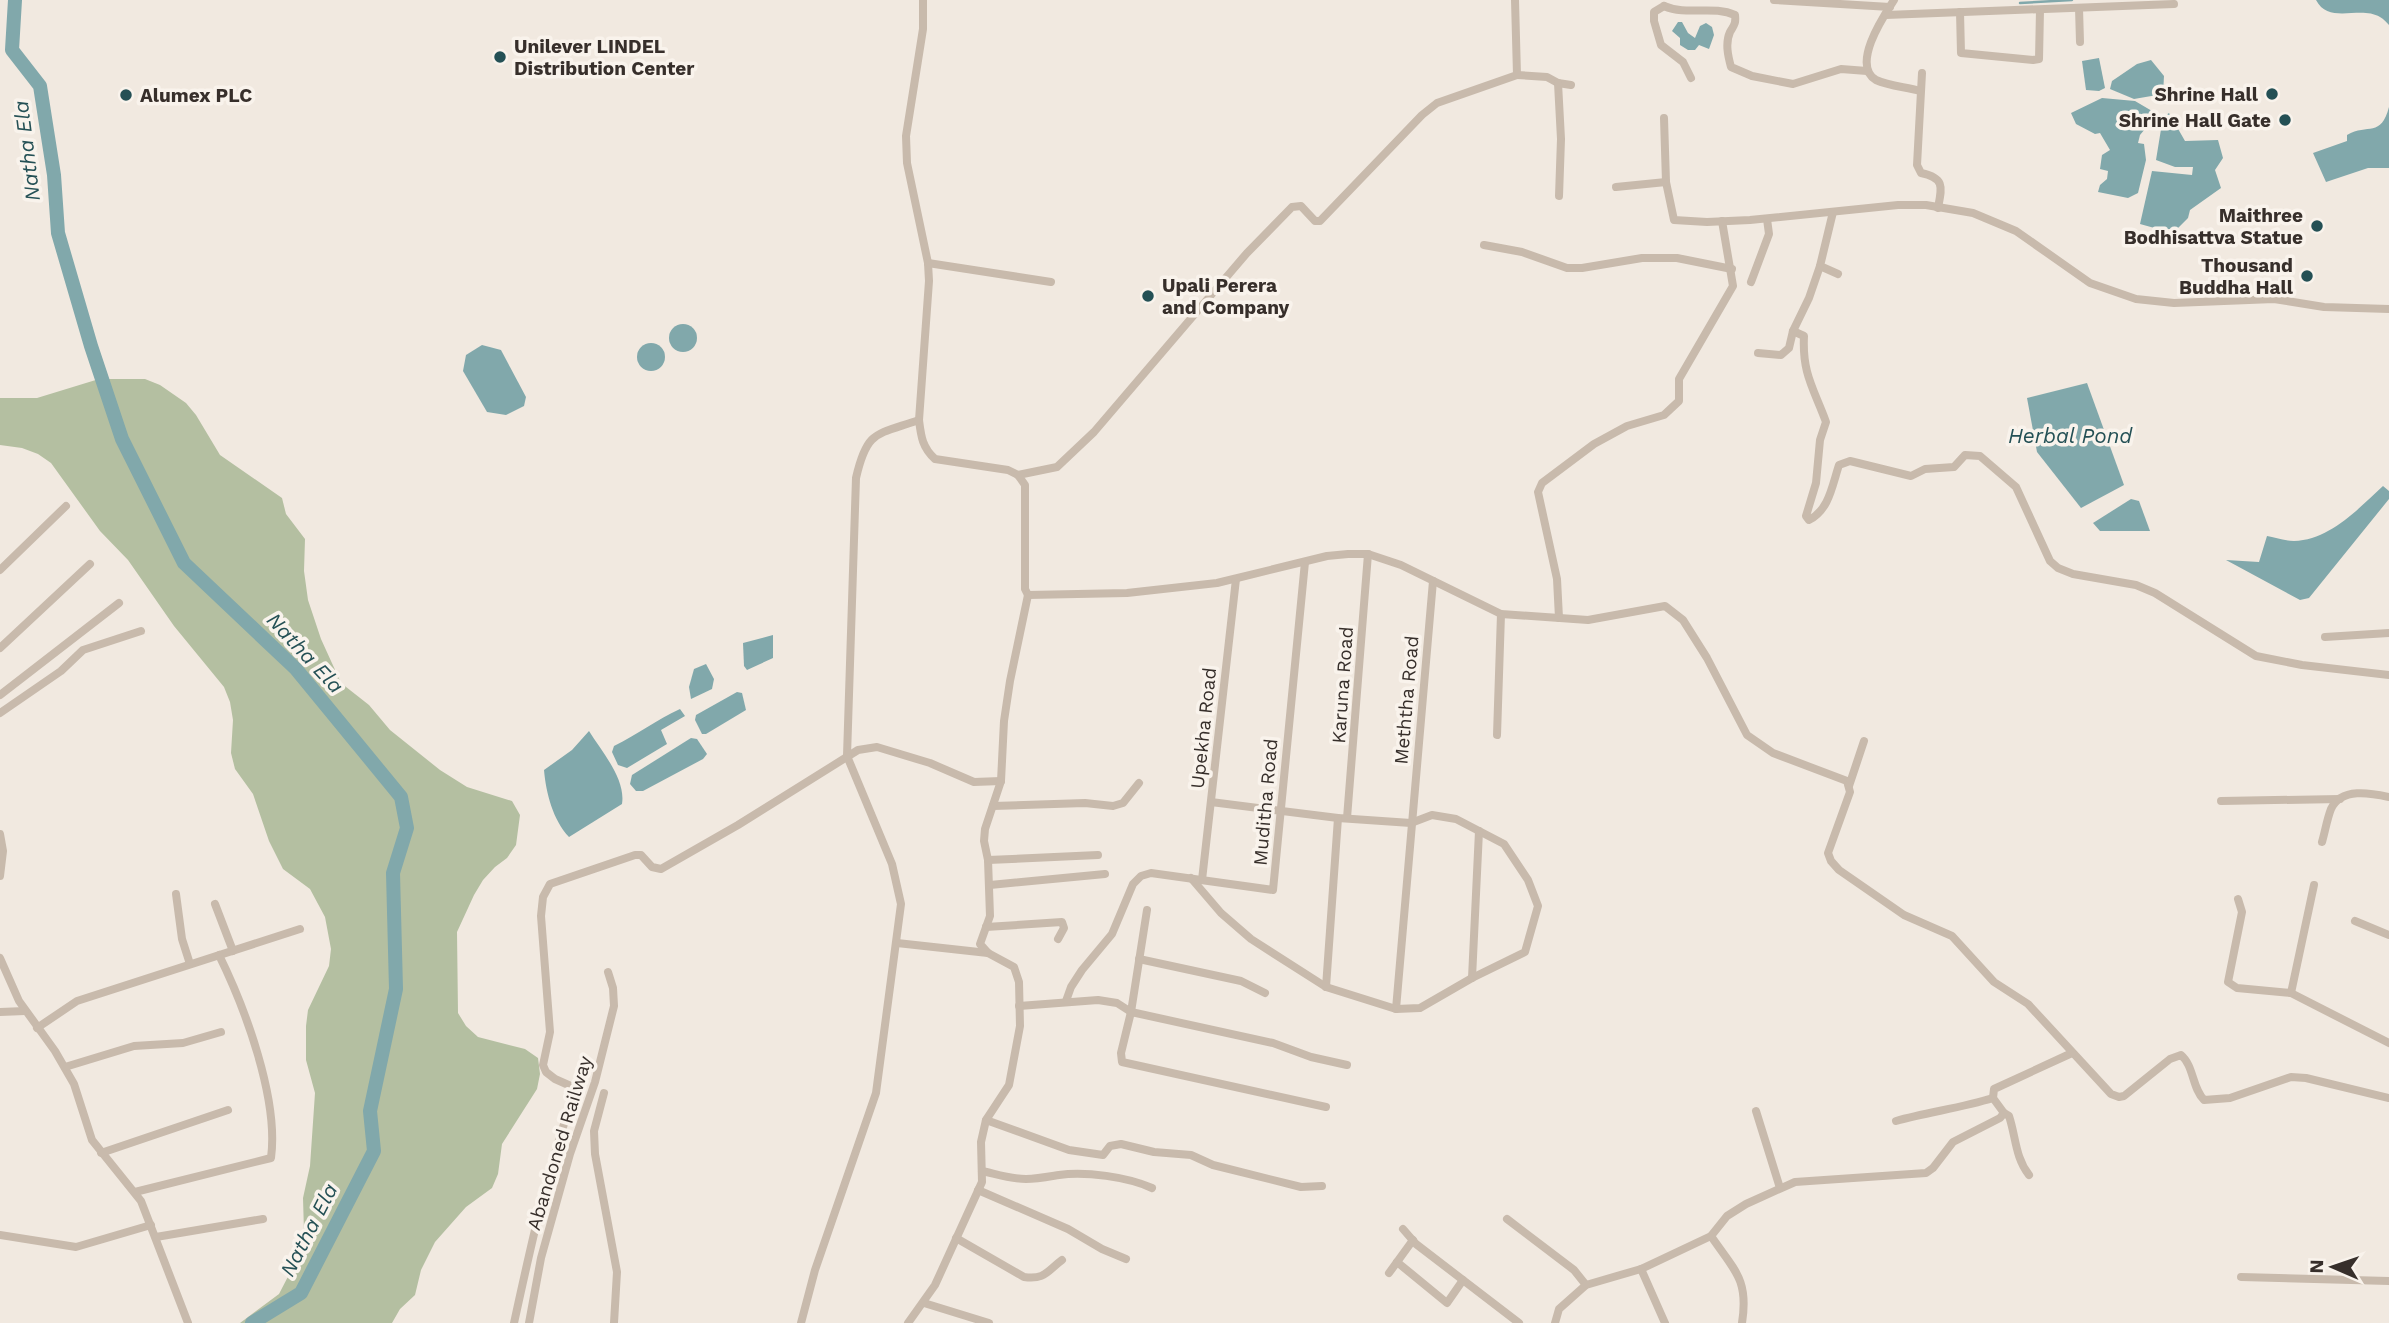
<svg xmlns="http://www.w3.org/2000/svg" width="2389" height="1323" font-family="'Work Sans',sans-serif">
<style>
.green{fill:#b4bfa1}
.water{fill:#81a8ab}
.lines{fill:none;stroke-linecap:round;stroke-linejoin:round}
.stream{stroke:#81a8ab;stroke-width:2.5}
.river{stroke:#81a8ab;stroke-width:14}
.minor{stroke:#c8baac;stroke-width:8}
.poi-dot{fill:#245055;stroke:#f9f3ec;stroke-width:2.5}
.labels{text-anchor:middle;stroke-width:7;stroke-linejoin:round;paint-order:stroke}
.poi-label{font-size:19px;font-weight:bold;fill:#372f2b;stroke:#f9f3ec;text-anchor:end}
.street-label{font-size:19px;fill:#372f2b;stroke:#f9f3ec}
.water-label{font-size:21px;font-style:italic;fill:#245055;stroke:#f9f3ec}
</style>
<rect width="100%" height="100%" fill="#f1e9e0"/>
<path class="green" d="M99 379H145L160 385 186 403 196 415 220 455 282 498 286 514 305 539 304 571 308 600 321 639 341 683 369 705 390 730 440 770 467 787 512 801 520 815 516 845 507 858 495 867 483 880 474 895 457 932 458 1013 466 1026 478 1037 525 1049 538 1058 540 1074 537 1089 502 1144 498 1174 492 1188 466 1207 435 1242 421 1270 415 1295 400 1309 392 1323H240L279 1294 294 1265 304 1232 303 1198 310 1166 315 1093 306 1060V1026L308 1010 329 966 331 949 325 917 310 889 283 869 269 841 253 794 235 769 231 753 233 720 230 702 224 687 174 626 128 560 100 531 51 463 38 454 22 448 0 445V398H37Z"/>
<g class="water">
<path d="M2316 0H2389V25C2386 22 2384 19 2380 17 2360 5 2329 25 2316 0Z"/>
<path d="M1678 22H1682L1688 33 1695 38 1700 26 1706 23 1712 27 1714 35 1709 49 1699 45 1695 50H1688L1680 45V38L1672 31Z"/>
<path d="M2099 58 2105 88 2099 91 2086 90 2082 61Z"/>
<path d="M2151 60 2164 76 2163 94 2134 99 2110 89 2112 81 2137 64Z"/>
<path d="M2102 98 2135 101 2152 111 2154 118 2140 135 2138 143 2144 144 2146 160 2138 193 2128 198 2098 192 2100 185 2107 179 2108 171 2100 169 2102 155 2110 150 2100 133 2095 134 2076 124 2071 113Z"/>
<path d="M2389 107V168H2368L2326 182 2313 153 2347 141V135C2368 123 2381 138 2389 107Z"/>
<path d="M2169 113 2185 141 2218 140 2223 158 2215 170 2221 188 2190 210 2188 218 2177 229H2158L2140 224 2152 171 2192 175 2193 167H2175L2156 160 2163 117Z"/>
<circle cx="683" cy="338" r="14"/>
<circle cx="651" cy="357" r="14"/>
<path d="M482 345 501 350 526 397 524 406 506 415 487 412 463 371 466 355Z"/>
<path d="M2087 383 2124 485 2081 508 2037 452 2027 398Z"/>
<path d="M2383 486 2389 491V499L2309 598 2300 600 2226 560 2259 562 2267 536C2275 537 2285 541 2294 541 2330 540 2359 508 2383 486Z"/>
<path d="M2131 499 2139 501 2150 531H2100L2093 523Z"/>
<path d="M773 635V658L747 670 744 666 743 643Z"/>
<path d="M706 664 714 679 712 689 691 699 689 687 694 669Z"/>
<path d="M737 692 742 693 746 710 706 734H702L695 720 696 715Z"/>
<path d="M680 709 685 716 661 730 667 744 627 768 618 765 612 752 614 746C638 734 656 720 680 709Z"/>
<path d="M589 731C602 752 626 779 622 804L569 837C553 820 546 793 544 770L572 750Z"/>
<path d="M691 738 697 739 707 754 703 759 643 791H636L630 784 632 775Z"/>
</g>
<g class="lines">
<path class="stream" d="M2020 3 2072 0"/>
<path class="river" d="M15 0 12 50 40 86 54 175 58 233 91 346 122 439 184 563 296 669 401 797 407 828 393 873 396 989 370 1111 374 1151 301 1293 252 1323"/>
<g class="minor">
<path d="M923 0V29L906 136 907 163 928 263 929 281 919 420C921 436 922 447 935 459L1008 470 1018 475 1025 485V589L1028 595"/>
<path d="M1774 0 1890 7"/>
<path d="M1894 0C1883 17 1851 65 1876 80 1889 86 1906 87 1920 91"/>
<path d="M1664 6C1687 16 1713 5 1735 15 1736 24 1734 25 1730 32 1725 43 1728 56 1731 67L1752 76 1793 84 1841 69 1867 71"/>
<path d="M1664 6 1654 12V21L1661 45 1683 62 1691 78"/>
<path d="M2079 8 2080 42"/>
<path d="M1960 12 1961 53 2033 60 2039 59 2040 10"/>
<path d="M1886 15 2174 4"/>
<path d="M1922 73 1917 165 1921 173C1945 178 1942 187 1938 208"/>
<path d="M1517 75 1547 77 1558 83 1571 85"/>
<path d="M1558 83 1561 139 1559 196"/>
<path d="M1664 118 1666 182 1674 220 1707 222 1750 220 1898 205H1926L1973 213 2016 231 2090 283 2136 299 2174 303 2274 299 2324 307 2389 309"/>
<path d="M1616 187 1666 182"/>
<path d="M1833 212 1820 266 1838 274"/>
<path d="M1484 245 1522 252 1567 268H1582L1642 258H1677L1732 269"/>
<path d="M928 263 1051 282"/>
<path d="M1751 282 1769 234 1767 219"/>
<path d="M1793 331 1804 336C1802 374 1814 389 1826 422L1820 440 1816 483 1806 516 1809 520C1829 510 1832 486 1839 465L1850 461 1911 476 1925 469 1954 467 1965 455 1980 456 2016 487 2050 561 2058 568 2073 574 2136 585 2155 593 2256 656 2302 665 2389 675"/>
<path d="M1758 353 1781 355 1789 348 1793 331 1809 298 1820 266"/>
<path d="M1018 475 1057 467 1094 432 1247 253 1292 207 1301 206 1315 221H1320L1422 115 1437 103 1517 75 1515 0"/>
<path d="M0 570 66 506"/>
<path d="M1028 595 1127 593 1217 583 1327 556 1348 554H1368L1401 565 1501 614 1588 620 1665 606 1683 620 1707 658 1747 735 1773 753 1847 781 1850 792 1828 853 1831 861 1839 870 1904 915 1952 936 1994 982 2028 1004 2111 1094 2119 1097 2124 1096 2170 1059 2181 1055C2194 1066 2192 1088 2204 1100L2230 1098 2291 1077 2306 1078 2389 1098"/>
<path d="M1559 618 1557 579 1538 492 1542 483 1594 444 1627 426 1664 415 1679 401V379L1733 286 1722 221"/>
<path d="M2325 637 2389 633"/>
<path d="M0 648 90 564"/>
<path d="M0 695 119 603"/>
<path d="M0 713 61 671 83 650 141 631"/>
<path d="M1497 735 1501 614"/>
<path d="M1849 786 1864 741"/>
<path d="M2221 801 2340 799"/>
<path d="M993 806 1085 803 1113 806 1123 803 1139 783"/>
<path d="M1347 818 1368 554"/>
<path d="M0 834 3 851 0 876"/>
<path d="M2322 842C2325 832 2327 819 2331 809 2341 787 2371 793 2389 797"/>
<path d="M988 860 1098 855"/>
<path d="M1191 878 1221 913 1251 939 1326 987 1396 1009 1420 1008 1472 978 1525 952 1538 906 1528 880 1504 844 1456 819 1432 815 1411 823 1338 818 1211 802"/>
<path d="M1202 880 1236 579"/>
<path d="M990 885 1105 874"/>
<path d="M176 894 182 939 190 964"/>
<path d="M2238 899 2242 912 2228 982 2237 988 2291 993 2389 1043"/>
<path d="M215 904 233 951"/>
<path d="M1147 910 1131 1012 1121 1053 1122 1062 1326 1107"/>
<path d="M2355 921 2389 935"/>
<path d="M986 927 1062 922 1064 928 1058 939"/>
<path d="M897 943 988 953"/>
<path d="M0 958 19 1001 55 1051 74 1084 92 1140 141 1201 188 1323"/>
<path d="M1139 959 1241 981 1265 993"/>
<path d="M1472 978 1479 831"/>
<path d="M1326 987 1338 818"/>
<path d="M2291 993 2314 885"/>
<path d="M1066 1001 1071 987 1082 970 1112 934 1133 884 1141 876 1151 873 1273 890 1305 562"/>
<path d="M1019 1006 1098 1000 1117 1003 1131 1012 1273 1043 1311 1057 1347 1065"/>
<path d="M1396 1009 1433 581"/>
<path d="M0 1012 25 1011"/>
<path d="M37 1028 77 1001 300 929"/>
<path d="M65 1067 134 1046 183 1043 221 1032"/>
<path d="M604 1093 594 1131 595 1154 617 1272 614 1323"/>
<path d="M1756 1111 1780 1188"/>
<path d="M2004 1113 2009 1116C2016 1137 2015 1157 2029 1175"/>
<path d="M986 1120 1069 1150 1103 1155 1110 1146 1121 1144 1154 1152 1191 1155 1213 1165 1301 1187 1322 1186"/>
<path d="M1896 1121C1928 1112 1961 1108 1993 1098"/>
<path d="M101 1153 228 1110"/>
<path d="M982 1171C996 1174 1011 1179 1026 1179 1037 1179 1047 1177 1059 1175 1085 1171 1128 1177 1152 1188"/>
<path d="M978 1190 1068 1229 1102 1249 1126 1259"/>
<path d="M135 1192 271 1158C279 1099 245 1008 219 955"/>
<path d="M1507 1219 1574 1270 1586 1285"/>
<path d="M1403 1229 1416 1244 1519 1323"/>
<path d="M0 1235 76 1247 151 1225"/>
<path d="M1711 1236C1734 1270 1749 1279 1742 1323"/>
<path d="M156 1237 263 1219"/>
<path d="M956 1238 1024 1277C1045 1280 1047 1271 1062 1260"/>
<path d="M1397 1262 1447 1303 1463 1280"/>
<path d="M1641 1269 1665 1323"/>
<path d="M1389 1273 1413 1240"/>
<path d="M2241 1277 2389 1281"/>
<path d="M924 1303 989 1323"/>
<path d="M514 1323C531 1245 548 1167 575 1091L573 1087 555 1079 546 1072 543 1065 550 1032 541 916 543 897 550 884 635 855H641L652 867 661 869 738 825 858 750 877 747 930 763 974 782 1001 781"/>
<path d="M529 1323 541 1258 570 1154 595 1082 614 1006 613 988 608 972"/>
<path d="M801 1323 815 1270 876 1093 901 904 892 864 847 756 856 478C867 430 876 435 919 420"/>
<path d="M908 1323 935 1285 982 1182 981 1142 986 1120 1009 1085 1020 1026 1019 982 1014 967 988 953 980 944 990 916 988 860 984 841 985 829 1001 781 1004 721 1010 681 1028 595"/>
<path d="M1555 1323 1559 1309 1586 1285 1641 1269 1711 1236 1727 1216 1746 1204 1795 1182 1926 1173 1933 1168 1953 1142 2000 1118 2004 1113 1993 1098 1994 1089 2072 1053"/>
</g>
</g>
<g class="poi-dot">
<circle cx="500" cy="57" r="7"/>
<circle cx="2272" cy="94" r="7"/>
<circle cx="126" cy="95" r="7"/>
<circle cx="2285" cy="120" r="7"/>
<circle cx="2317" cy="226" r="7"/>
<circle cx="2307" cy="276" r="7"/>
<circle cx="1148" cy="296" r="7"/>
</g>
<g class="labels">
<g class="poi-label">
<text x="514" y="53" text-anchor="start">Unilever LINDEL<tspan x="514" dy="22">Distribution Center</tspan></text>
<text x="2258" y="101">Shrine Hall</text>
<text x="140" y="102" text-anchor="start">Alumex PLC</text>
<text x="2271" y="127">Shrine Hall Gate</text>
<text x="2303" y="222">Maithree<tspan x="2303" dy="22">Bodhisattva Statue</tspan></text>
<text x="2293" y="272">Thousand<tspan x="2293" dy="22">Buddha Hall</tspan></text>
<text x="1162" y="292" text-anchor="start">Upali Perera<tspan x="1162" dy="22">and Company</tspan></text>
</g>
<g class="street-label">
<text transform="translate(1342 685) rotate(-86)" y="7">Karuna Road</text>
<text transform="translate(1406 700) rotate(-85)" y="7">Meththa Road</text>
<text transform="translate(1203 728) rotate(-84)" y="7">Upekha Road</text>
<text transform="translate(1265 802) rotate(-85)" y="7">Muditha Road</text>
<text transform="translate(559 1143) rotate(-73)" y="7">Abandoned Railway</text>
</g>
<g class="water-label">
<text transform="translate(27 151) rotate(-97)" y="7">Natha Ela</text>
<text x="2070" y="443">Herbal Pond</text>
<text transform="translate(305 653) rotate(47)" y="7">Natha Ela</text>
<text transform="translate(309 1230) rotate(-63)" y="7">Natha Ela</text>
</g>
</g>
<g transform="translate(2333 1267) rotate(272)" stroke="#f9f3ec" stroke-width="5" paint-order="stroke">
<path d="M0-5L12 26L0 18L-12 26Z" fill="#372f2b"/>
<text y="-10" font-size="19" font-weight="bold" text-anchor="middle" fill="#372f2b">N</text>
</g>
</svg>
